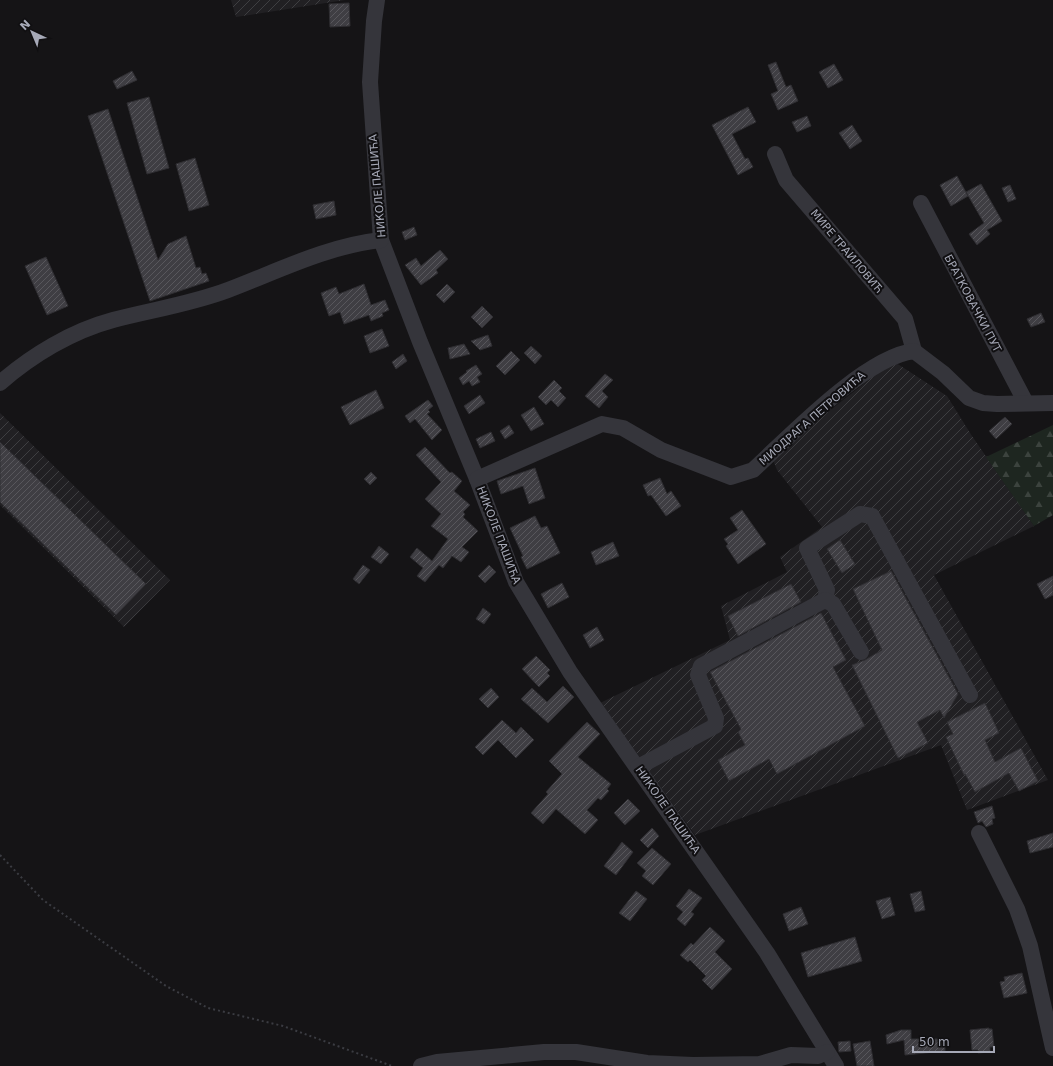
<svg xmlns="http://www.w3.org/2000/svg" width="1053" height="1066" font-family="'DejaVu Sans',sans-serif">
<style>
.industrial{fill:url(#industrial-furrows)}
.forest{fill:url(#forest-firs)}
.building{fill:url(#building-hatch);stroke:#2f2e32}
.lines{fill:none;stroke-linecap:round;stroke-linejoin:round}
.path{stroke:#3b3c42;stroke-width:2;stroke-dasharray:2 3;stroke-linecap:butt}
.minor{stroke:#35353b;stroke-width:16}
.labels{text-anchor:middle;stroke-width:4;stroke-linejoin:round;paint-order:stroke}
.street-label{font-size:11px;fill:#a6a9b7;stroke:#100f11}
</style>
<defs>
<pattern id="industrial-furrows" width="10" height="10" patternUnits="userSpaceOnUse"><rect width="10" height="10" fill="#212023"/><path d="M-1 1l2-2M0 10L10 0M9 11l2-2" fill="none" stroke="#3e3e41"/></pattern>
<pattern id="forest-firs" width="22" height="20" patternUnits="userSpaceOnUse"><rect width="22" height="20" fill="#1e2620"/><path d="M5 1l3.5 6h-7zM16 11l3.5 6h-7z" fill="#3c433e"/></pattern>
<pattern id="building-hatch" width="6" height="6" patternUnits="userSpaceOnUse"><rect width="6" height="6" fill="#3f3e43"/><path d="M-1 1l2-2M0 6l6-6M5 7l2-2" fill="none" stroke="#58575c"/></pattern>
</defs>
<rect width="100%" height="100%" fill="#151416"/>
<g class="industrial">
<path d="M231 0H345L236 17Z"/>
<path d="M893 361 947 396 972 436 1034 526 934 575 1048 780 967 810 941 745 695 835 600 703 730 640 721 606 787 572 780 557 822 527 777 470 773 460 824 415Z"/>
<path d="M0 413 170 580 124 627 0 505Z"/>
</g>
<path class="forest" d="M1053 425V515L1034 526 986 457Z"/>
<g class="building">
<path d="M349 3 350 26 330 27 329 4Z"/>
<path d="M776 62 786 87 791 85 798 101 778 110 771 94 778 91 768 65Z"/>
<path d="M834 64 843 80 828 88 819 72Z"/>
<path d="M132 71 137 80 117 89 113 81Z"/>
<path d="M149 97 169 168 147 174 127 103Z"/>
<path d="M748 107 756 122 732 134 745 159 748 158 753 167 738 175 712 125Z"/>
<path d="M108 109 158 260 168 244 186 236 196 268 200 267 202 274 206 273 209 281 150 301 88 116Z"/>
<path d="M807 116 811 126 797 132 792 122Z"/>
<path d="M852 125 862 141 850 149 839 133Z"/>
<path d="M195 158 209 205 189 211 176 164Z"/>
<path d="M957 176 968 196 951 206 940 185Z"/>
<path d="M981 184 1002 221 987 230 990 234 977 245 969 234 984 223 966 192Z"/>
<path d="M1010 185 1016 199 1008 202 1002 188Z"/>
<path d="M334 201 336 215 316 219 313 205Z"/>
<path d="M414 227 417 235 405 240 402 232Z"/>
<path d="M440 250 448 259 436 270 438 273 421 285 405 265 416 258 421 266Z"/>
<path d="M46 257 68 306 47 315 25 266Z"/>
<path d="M364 284 371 305 385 300 389 310 382 313 383 316 371 321 369 315 344 324 340 312 329 316 321 293 336 287 339 294Z"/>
<path d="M447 284 455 292 444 303 436 295Z"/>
<path d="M482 306 493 317 482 328 471 317Z"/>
<path d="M1041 313 1045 322 1031 327 1027 319Z"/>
<path d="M382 329 389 346 370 353 364 336Z"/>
<path d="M488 335 492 346 480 350 471 341Z"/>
<path d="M464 344 470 354 450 359 448 348Z"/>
<path d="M531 346 542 356 535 364 524 353Z"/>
<path d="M511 351 520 360 505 375 496 366Z"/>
<path d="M403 354 407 361 396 369 392 362Z"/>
<path d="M476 365 482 374 477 377 480 382 472 386 469 381 463 385 459 378 467 372 466 371Z"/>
<path d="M605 374 613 380 602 391 608 397 599 408 585 396Z"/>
<path d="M554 380 562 388 559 391 566 398 558 407 551 400 546 405 538 397Z"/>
<path d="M376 390 384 408 350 425 341 407Z"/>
<path d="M480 395 485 403 469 414 464 406Z"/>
<path d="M428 400 433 406 428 410 430 412 427 414 442 430 432 440 415 419 410 423 405 416Z"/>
<path d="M534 407 544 424 531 431 521 415Z"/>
<path d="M1005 417 1012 424 996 439 989 431Z"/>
<path d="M509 425 514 433 505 439 500 431Z"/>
<path d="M491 432 495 441 480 448 476 439Z"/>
<path d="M0 442 146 584 116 615 0 502Z"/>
<path d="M425 447 450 473 452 472 462 481 454 491 470 505 463 512 465 514 463 517 478 531 462 547 469 552 461 562 452 556 443 568 439 565 425 582 417 576 423 568 410 557 417 548 432 561 448 539 431 526 441 514 425 499 441 482 416 455Z"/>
<path d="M535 468 545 498 529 504 523 486 501 494 497 481Z"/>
<path d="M371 472 377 478 370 485 364 479Z"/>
<path d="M660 478 667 494 671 491 681 506 666 516 651 495 648 496 643 485Z"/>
<path d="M742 510 766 544 738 564 726 546 728 544 724 539 738 530 730 518Z"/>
<path d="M535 516 541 528 547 526 560 553 527 569 521 557 523 556 510 528Z"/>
<path d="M840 540 855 564 842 573 827 549Z"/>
<path d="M613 542 619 556 596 565 591 552Z"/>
<path d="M379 546 389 554 381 564 371 557Z"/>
<path d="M363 565 370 570 359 584 353 579Z"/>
<path d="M489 565 496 572 485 583 478 576Z"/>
<path d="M891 571 958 694 944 718 940 710 917 722 928 743 898 758 852 665 865 660 882 650 853 589Z"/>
<path d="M1053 576V595L1045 599 1037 584Z"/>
<path d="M562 583 569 597 548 608 541 594Z"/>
<path d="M791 584 801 602 738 636 728 616Z"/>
<path d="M483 608 491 614 484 624 476 619Z"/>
<path d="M821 613 846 660 833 667 865 726 777 774 769 759 729 781 718 760 745 745 738 732 741 729 710 672Z"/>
<path d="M597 627 604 640 590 648 583 635Z"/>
<path d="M536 656 550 670 547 673 550 676 539 687 522 669Z"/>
<path d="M563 686 574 697 548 723 521 699 532 688 547 702Z"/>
<path d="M491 688 499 697 488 708 479 699Z"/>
<path d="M985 703 999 733 985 740 995 762 1021 748 1038 781 1019 791 1009 773 975 792 965 774 964 775 946 737 953 734 947 722Z"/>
<path d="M502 720 516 733 521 727 534 740 516 758 498 740 483 755 475 747Z"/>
<path d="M587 722 600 734 578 757 611 784 607 789 609 791 601 800 598 798 587 810 598 820 585 834 556 809 543 824 531 813 548 794 546 792 562 774 549 761Z"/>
<path d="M628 799 640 811 625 825 614 813Z"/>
<path d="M992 806 995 818 992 819 993 824 986 827 982 821 978 823 974 812Z"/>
<path d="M652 828 659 836 648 848 640 840Z"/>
<path d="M1053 833V847L1030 853 1027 841Z"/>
<path d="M622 842 633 852 616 875 604 866Z"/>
<path d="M652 848 671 864 653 885 642 876 646 871 637 863Z"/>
<path d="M689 889 702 898 691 912 694 914 685 926 677 919 683 912 676 906Z"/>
<path d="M636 891 647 899 630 921 619 913Z"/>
<path d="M921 891 925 910 915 912 910 894Z"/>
<path d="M890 897 895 915 882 919 876 901Z"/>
<path d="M801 907 808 924 789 931 783 914Z"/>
<path d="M710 927 725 941 715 952 732 969 712 990 702 980 706 976 690 960 688 962 680 955 691 943 693 945Z"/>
<path d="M855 937 862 961 808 977 801 953Z"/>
<path d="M1022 973 1027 993 1004 998 1000 982 1005 981 1004 977Z"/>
<path d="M989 1028V1029H992L994 1047H990V1052L978 1053V1050H972L970 1030Z"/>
<path d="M901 1030H911V1039H945V1051L905 1055 904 1040 887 1044 886 1035Z"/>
<path d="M850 1041 851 1051 839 1052 838 1042Z"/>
<path d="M870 1041 874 1066H857L853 1044Z"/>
</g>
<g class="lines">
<path class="path" d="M0 855 43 900 166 986 208 1008 283 1026 392 1066"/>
<g class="minor">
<path d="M377 0 374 21 370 82 381 240 420 342 477 479 516 582 570 672 767 953 836 1066"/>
<path d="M775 154 786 180 905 319 914 351"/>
<path d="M921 203 1026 403"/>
<path d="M0 383C32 355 72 331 113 320 151 310 191 304 228 290 278 271 327 246 381 240"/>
<path d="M477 479 602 424 623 428 661 450 731 477 753 470C790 436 865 357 914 351L943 373 969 398 983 403 997 404 1053 403"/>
<path d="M825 600 827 590 807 548 860 514 872 516 970 695"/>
<path d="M638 767 715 726 716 718 698 675 701 666 825 600 833 604 861 652"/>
<path d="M979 833 1017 909 1030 946 1053 1048"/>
<path d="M421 1066 437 1062 544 1052H576L647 1063 693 1065 760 1064 791 1055 818 1056 827 1052"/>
</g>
</g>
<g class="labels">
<g class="street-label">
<text transform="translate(377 186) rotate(-95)" y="4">НИКОЛЕ ПАШИЋА</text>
<text transform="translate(847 251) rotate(50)" y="4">МИРЕ ТРАИЛОВИЋ</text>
<text transform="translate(973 303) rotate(62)" y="4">БРАТКОВАЧКИ ПУТ</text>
<text transform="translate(812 418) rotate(-41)" y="4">МИОДРАГА ПЕТРОВИЋА</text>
<text transform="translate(499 535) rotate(69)" y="4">НИКОЛЕ ПАШИЋА</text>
<text transform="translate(668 810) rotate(55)" y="4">НИКОЛЕ ПАШИЋА</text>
</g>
</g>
<g transform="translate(32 32) rotate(316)" stroke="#100f11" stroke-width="3" paint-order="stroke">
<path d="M0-3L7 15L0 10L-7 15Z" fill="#a6a9b7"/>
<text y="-6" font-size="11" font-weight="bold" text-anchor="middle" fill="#a6a9b7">N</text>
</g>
<path d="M913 1046v6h81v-6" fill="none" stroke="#a6a9b7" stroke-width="2"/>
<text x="919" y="1046" font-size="12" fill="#a6a9b7" stroke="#100f11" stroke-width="3" paint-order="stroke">50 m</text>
</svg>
